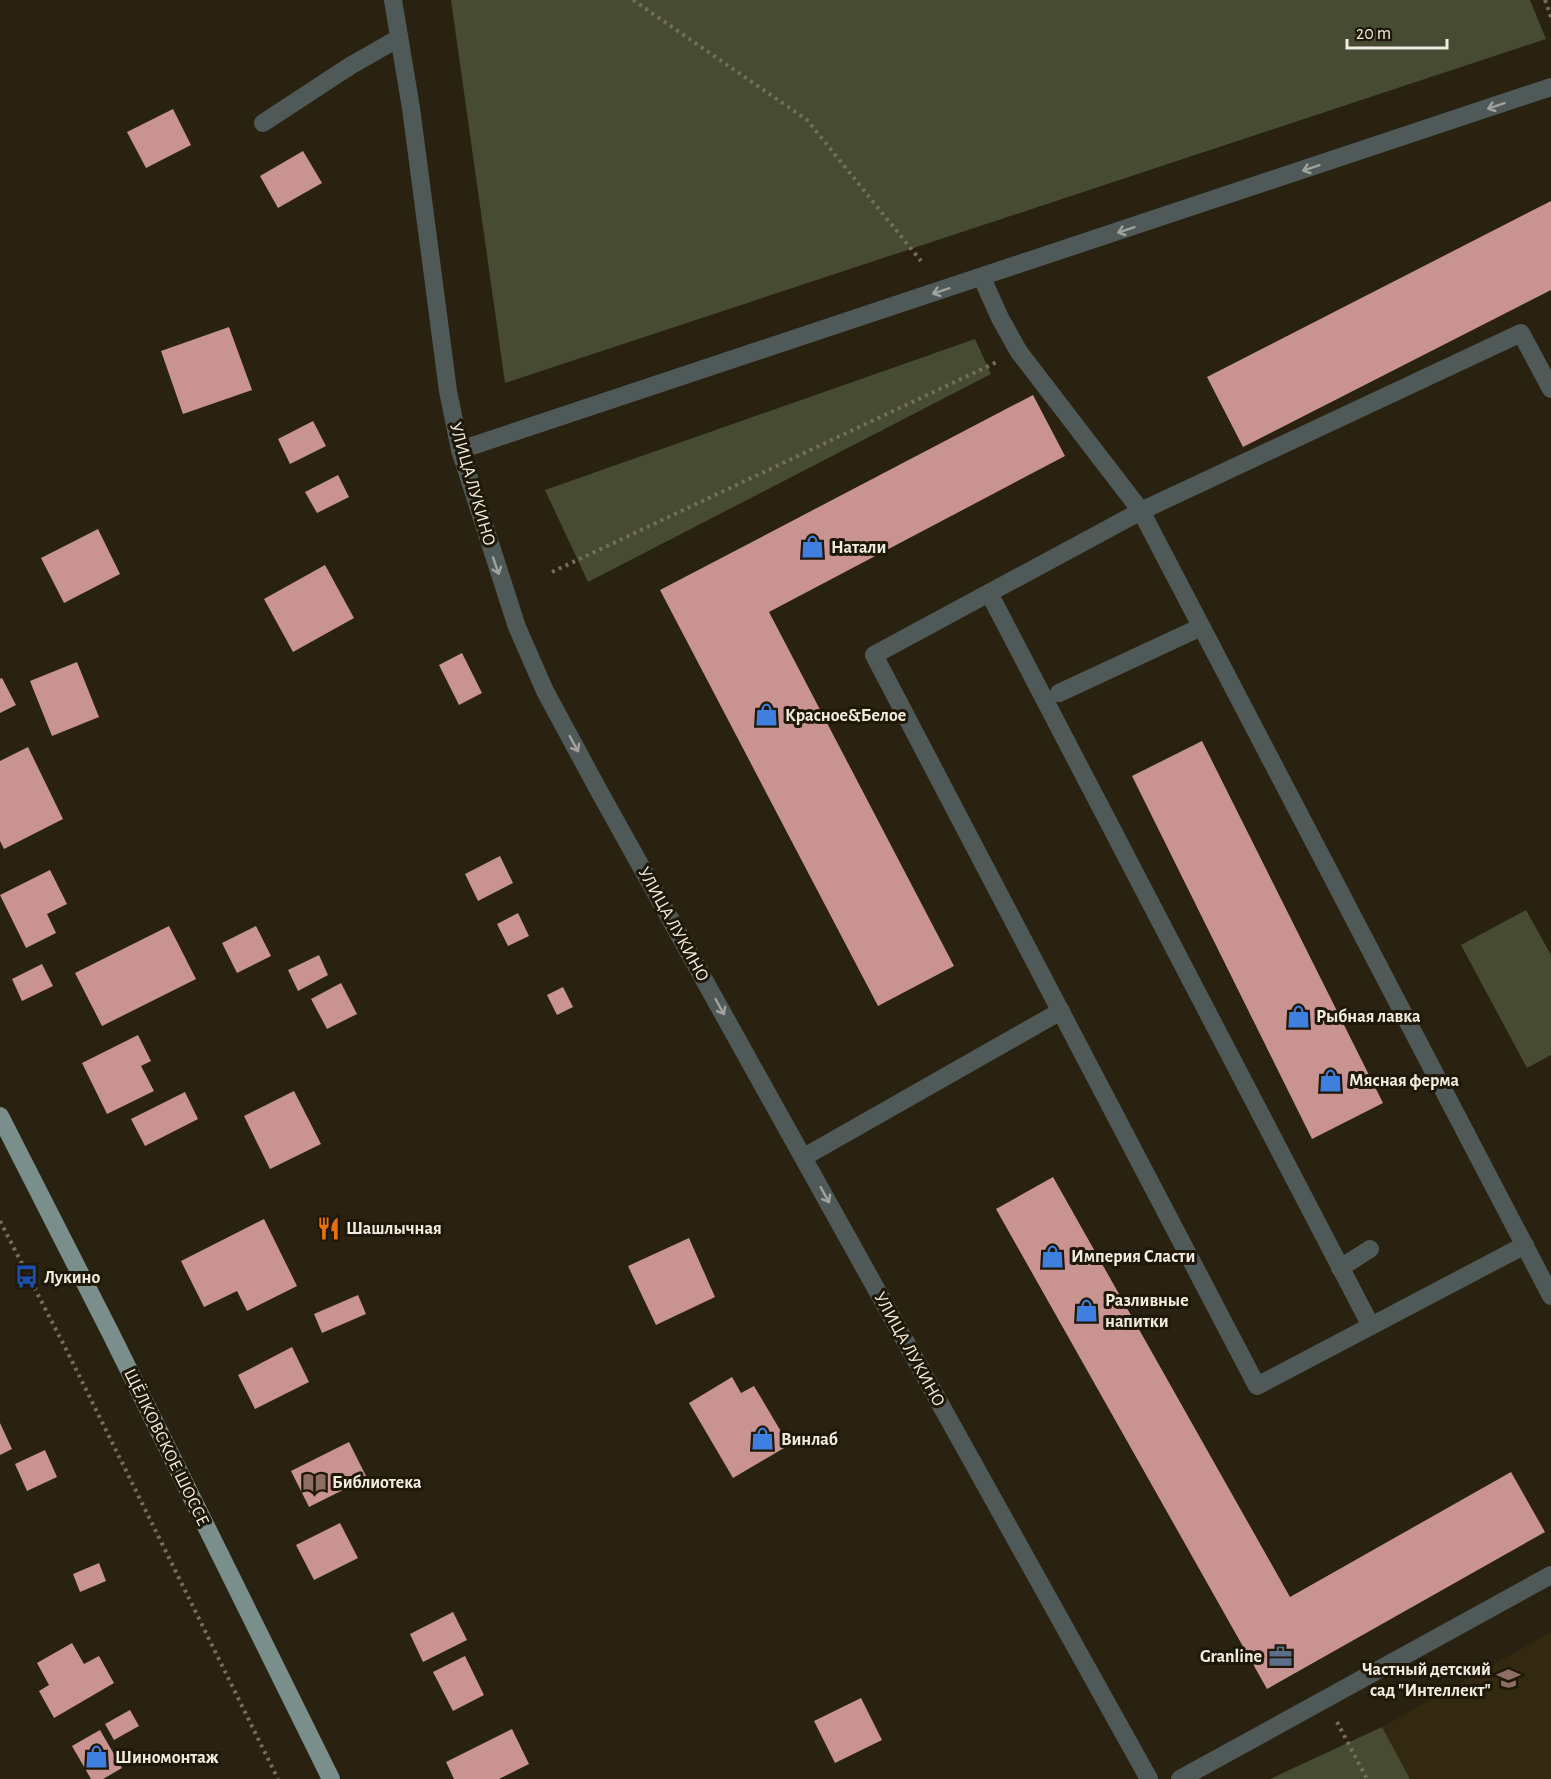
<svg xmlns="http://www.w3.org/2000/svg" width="1551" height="1779" font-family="'Alegreya Sans',sans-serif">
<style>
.built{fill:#332911}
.green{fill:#474b32}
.building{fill:#c99392}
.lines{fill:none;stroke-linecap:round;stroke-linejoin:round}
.path{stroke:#756e60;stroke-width:4;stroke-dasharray:3 4.5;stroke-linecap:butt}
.lane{stroke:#4f5957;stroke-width:18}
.street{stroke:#4f5957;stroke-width:18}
.primary{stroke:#7a8f8b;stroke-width:18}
.oneway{stroke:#a0a29c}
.labels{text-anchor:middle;stroke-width:6;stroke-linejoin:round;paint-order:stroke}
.street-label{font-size:18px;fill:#f1ece1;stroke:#1f1808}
.poi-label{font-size:18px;font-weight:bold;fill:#f1ece1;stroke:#1f1808;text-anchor:start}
</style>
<rect width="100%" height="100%" fill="#292211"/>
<path class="built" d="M1551 1632V1779H1410L1382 1727Z"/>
<g class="green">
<path d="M451 0H1530L1546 39 505 383Z"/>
<path d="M975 339 991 374 588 582 545 490Z"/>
<path d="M1526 910 1551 955V1055L1527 1068 1461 945Z"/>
<path d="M1382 1727 1410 1779H1270Z"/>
</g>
<g class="building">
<path d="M173 109 191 145 146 168 127 132Z"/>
<path d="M303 151 322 183 278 208 260 176Z"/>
<path d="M1551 201V290L1243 447 1207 377Z"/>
<path d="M229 327 252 390 183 414 161 351Z"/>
<path d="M1033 395 1065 456 769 612 954 966 878 1006 660 590Z"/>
<path d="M313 421 326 446 290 464 278 439Z"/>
<path d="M338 475 349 497 317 513 305 492Z"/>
<path d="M98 529 120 574 64 603 41 558Z"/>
<path d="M325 565 354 618 293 652 264 599Z"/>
<path d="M462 653 482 693 459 705 439 665Z"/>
<path d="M77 662 99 717 52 736 30 681Z"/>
<path d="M2 678 16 705 0 713V679Z"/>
<path d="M1202 741 1383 1103 1312 1139 1132 776Z"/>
<path d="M28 747 63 819 4 849 0 841V761Z"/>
<path d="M500 856 513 883 478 901 465 874Z"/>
<path d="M50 870 67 904 47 914 56 933 26 948 0 895Z"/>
<path d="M518 913 529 936 508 946 497 924Z"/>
<path d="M169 926 196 979 102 1026 75 973Z"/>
<path d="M256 926 271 956 237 973 222 943Z"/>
<path d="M319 955 328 975 298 991 288 970Z"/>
<path d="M42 964 53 986 22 1001 12 979Z"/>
<path d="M341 983 357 1014 327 1029 311 999Z"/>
<path d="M563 987 573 1007 557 1015 547 995Z"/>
<path d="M138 1035 151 1061 141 1066 154 1091 107 1114 82 1063Z"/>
<path d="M294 1091 321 1144 270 1169 244 1116Z"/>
<path d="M185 1092 198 1119 145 1146 131 1119Z"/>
<path d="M1053 1177 1290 1597 1511 1472 1545 1532 1267 1689 996 1209Z"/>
<path d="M264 1219 297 1286 247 1311 237 1291 204 1307 181 1261Z"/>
<path d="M689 1238 715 1297 656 1325 628 1266Z"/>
<path d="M358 1295 366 1314 322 1333 314 1314Z"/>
<path d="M292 1347 309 1382 255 1409 238 1375Z"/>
<path d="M732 1377 741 1393 754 1386 789 1445 733 1478 689 1403Z"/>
<path d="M0 1423 12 1449 0 1455Z"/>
<path d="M349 1442 367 1478 309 1507 291 1471Z"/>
<path d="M45 1450 57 1477 27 1491 15 1464Z"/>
<path d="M340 1523 358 1558 314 1580 296 1545Z"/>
<path d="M99 1563 106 1581 80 1592 73 1574Z"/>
<path d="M453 1612 467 1640 423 1662 410 1634Z"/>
<path d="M72 1643 84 1664 99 1656 114 1683 54 1718 39 1691 49 1685 37 1663Z"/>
<path d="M465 1656 484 1695 453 1711 433 1672Z"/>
<path d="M861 1698 882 1740 835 1763 814 1721Z"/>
<path d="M130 1710 139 1726 114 1740 105 1724Z"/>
<path d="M512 1729 529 1764 499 1779H454L446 1762Z"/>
<path d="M100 1730 122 1768 103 1779H91L72 1746Z"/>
</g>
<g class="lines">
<g class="path">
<path d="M633 0 807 120 921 261"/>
<path d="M1545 0 1551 17"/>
<path d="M552 572 997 362"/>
<path d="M0 1221 68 1353 278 1779"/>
<path d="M1337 1722 1367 1779"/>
</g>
<g class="lane">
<path d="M263 123 350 66 399 38"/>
<path d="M982 278 1000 318 1019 352 1141 511 1551 1296"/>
<path d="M989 593 1371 1326"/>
<path d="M1059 693 1201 627"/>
<path d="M804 1157 1061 1011"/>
<path d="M1525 1245 1257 1386 874 655 1141 511 1521 333 1551 389"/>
<path d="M1340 1268 1370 1249"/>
<path d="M1180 1779 1551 1575"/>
</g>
<g class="street">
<path d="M393 0 411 108 448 391 460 450 517 627 545 691 599 791 1149 1779"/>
<path d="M460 450 1551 87"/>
</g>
<path class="primary" d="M0 1116 111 1334 331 1779"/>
</g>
<defs><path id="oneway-shaft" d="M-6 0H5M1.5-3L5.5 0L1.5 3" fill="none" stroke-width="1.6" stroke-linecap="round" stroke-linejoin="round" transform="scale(1.5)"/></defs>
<g class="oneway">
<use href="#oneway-shaft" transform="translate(1496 106) rotate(161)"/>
<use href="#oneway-shaft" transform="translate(1311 168) rotate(161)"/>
<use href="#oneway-shaft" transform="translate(1126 230) rotate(161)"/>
<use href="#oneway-shaft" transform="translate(941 291) rotate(162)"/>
<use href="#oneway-shaft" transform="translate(496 566) rotate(71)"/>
<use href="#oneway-shaft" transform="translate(574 744) rotate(61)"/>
<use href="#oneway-shaft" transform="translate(720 1007) rotate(61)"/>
<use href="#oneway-shaft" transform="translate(825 1195) rotate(61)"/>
</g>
<defs>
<symbol id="shop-bare" viewBox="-9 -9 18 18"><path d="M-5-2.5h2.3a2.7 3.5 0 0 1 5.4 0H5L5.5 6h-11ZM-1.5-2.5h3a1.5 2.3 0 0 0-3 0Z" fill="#3f7fe0" stroke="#1f1808" stroke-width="2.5" paint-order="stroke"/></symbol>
<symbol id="restaurant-bare" viewBox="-9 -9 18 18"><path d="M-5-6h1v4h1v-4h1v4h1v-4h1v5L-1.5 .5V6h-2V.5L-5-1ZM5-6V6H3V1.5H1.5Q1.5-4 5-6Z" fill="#e8710a" stroke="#1f1808" stroke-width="2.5" paint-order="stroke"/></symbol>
<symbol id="bus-bare" viewBox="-9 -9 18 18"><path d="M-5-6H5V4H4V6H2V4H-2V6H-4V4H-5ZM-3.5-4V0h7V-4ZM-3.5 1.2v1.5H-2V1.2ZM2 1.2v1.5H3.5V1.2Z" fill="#1a4fb4" stroke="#1f1808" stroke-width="2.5" paint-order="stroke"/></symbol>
<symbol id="library-bare" viewBox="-9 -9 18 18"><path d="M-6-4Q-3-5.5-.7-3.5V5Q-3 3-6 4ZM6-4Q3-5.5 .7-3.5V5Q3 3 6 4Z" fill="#8d6e63" stroke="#1f1808" stroke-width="2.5" paint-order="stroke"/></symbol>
<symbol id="office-bare" viewBox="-9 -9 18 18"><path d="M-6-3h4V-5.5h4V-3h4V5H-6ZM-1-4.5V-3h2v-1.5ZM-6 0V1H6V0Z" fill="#5c6f8a" stroke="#1f1808" stroke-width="2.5" paint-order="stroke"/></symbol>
<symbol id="school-bare" viewBox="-9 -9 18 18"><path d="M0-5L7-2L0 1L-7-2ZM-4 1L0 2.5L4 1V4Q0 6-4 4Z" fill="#8d6e63" stroke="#1f1808" stroke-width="2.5" paint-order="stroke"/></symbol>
</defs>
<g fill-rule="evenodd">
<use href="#shop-bare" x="796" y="530" width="33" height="33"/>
<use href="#shop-bare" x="750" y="698" width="33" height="33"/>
<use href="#shop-bare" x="1282" y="1000" width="33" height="33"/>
<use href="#shop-bare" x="1314" y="1064" width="33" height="33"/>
<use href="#restaurant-bare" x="312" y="1212" width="33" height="33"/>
<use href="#shop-bare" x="1036" y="1240" width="33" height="33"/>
<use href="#bus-bare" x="10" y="1260" width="33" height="33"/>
<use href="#shop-bare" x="1070" y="1294" width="33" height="33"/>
<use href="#shop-bare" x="746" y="1422" width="33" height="33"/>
<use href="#library-bare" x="298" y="1466" width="33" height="33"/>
<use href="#office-bare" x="1264" y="1640" width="33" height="33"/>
<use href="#school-bare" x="1492" y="1662" width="33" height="33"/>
<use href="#shop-bare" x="80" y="1740" width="33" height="33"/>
</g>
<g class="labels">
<g class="street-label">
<text transform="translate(473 484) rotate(74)" y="6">УЛИЦА ЛУКИНО</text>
<text transform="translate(674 924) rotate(61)" y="6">УЛИЦА ЛУКИНО</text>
<text transform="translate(910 1349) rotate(61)" y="6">УЛИЦА ЛУКИНО</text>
<text transform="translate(167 1447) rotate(64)" y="6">ЩЁЛКОВСКОЕ ШОССЕ</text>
</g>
<g class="poi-label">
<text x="831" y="553">Натали</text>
<text x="785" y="721">Красное&amp;Белое</text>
<text x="1316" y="1022">Рыбная лавка</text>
<text x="1349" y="1086">Мясная ферма</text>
<text x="346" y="1234">Шашлычная</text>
<text x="1071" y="1262">Империя Сласти</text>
<text x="44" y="1283">Лукино</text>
<text x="1105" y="1306">Разливные<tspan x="1105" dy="21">напитки</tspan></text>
<text x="781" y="1445">Винлаб</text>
<text x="332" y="1488">Библиотека</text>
<text x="1262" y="1662" text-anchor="end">Granline</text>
<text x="1491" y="1675" text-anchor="end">Частный детский<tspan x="1491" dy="21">сад "Интеллект"</tspan></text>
<text x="115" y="1763">Шиномонтаж</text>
</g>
</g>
<path d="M1347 39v9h100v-9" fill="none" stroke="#f1ece1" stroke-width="3"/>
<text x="1356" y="39" font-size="18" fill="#f1ece1" stroke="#1f1808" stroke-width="4.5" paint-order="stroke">20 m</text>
</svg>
